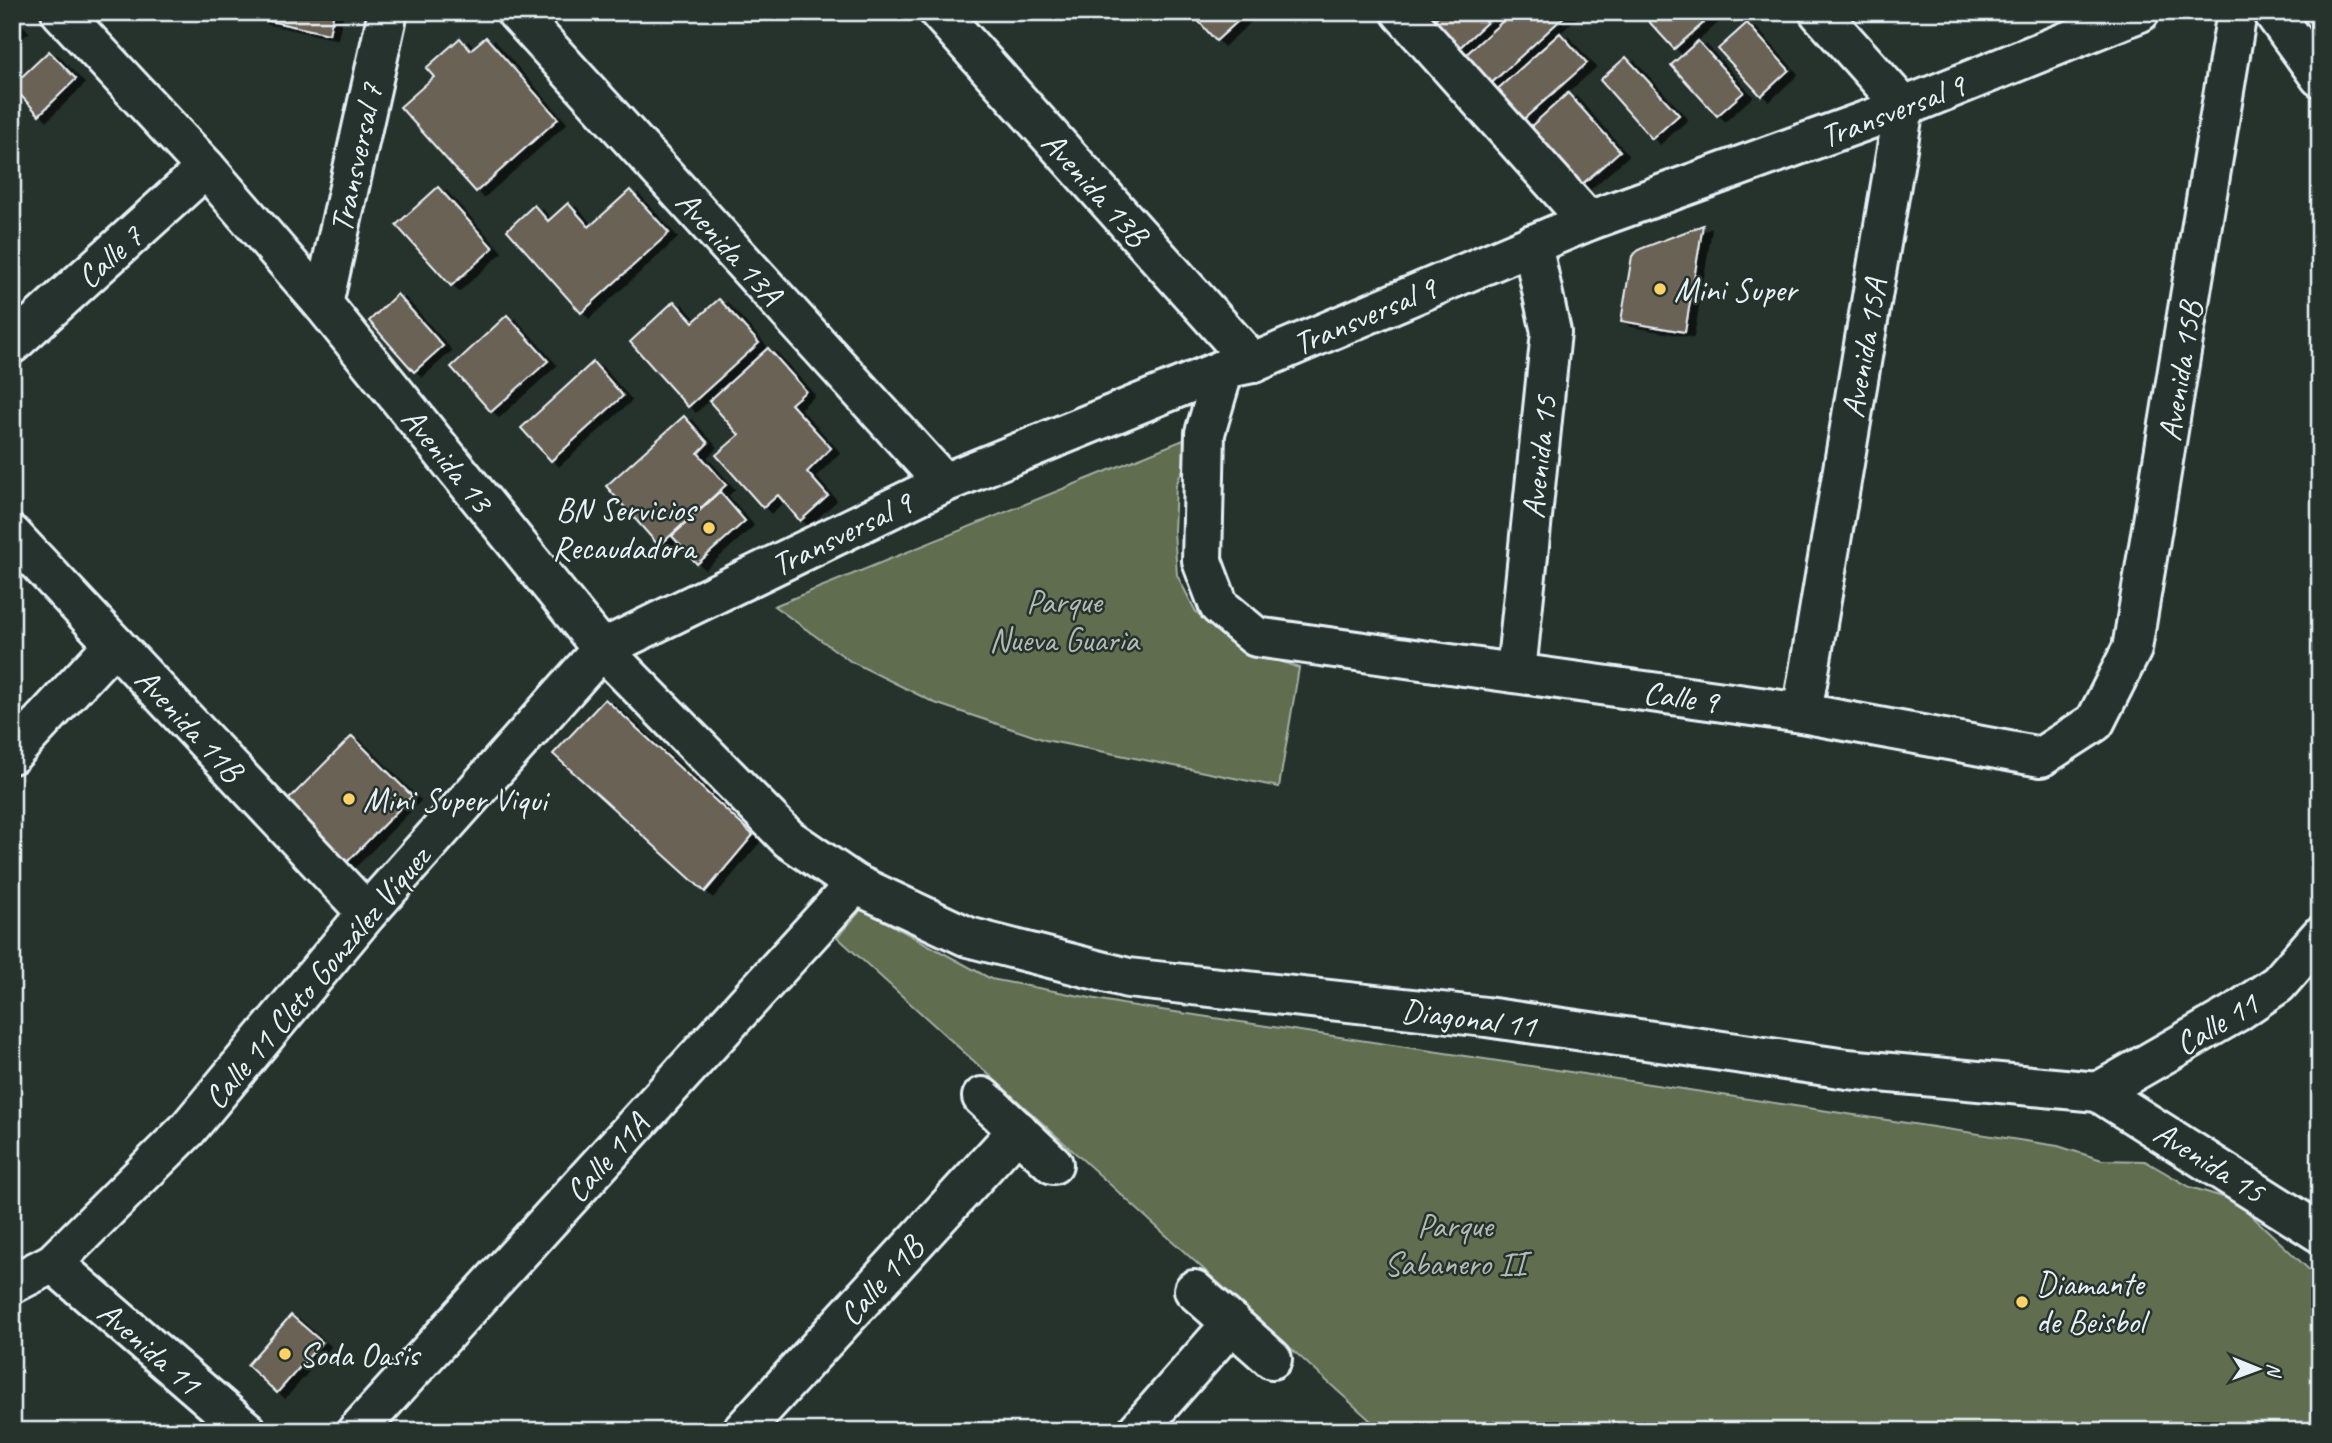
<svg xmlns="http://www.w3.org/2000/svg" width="2332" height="1443" font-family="Caveat,sans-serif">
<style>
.green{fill:#606d4f;stroke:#a4afa4;stroke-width:2}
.building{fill:#6b6354;stroke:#e8f1f8;stroke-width:2;filter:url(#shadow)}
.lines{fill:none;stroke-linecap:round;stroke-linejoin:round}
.minor-casing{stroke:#e8f1f8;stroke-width:44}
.minor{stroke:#26332d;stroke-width:38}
.poi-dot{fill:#ffd166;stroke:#26332d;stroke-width:2.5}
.labels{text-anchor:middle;stroke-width:5;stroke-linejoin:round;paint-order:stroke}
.street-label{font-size:33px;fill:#e8f1f8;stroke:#26332d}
.poi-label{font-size:33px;fill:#e8f1f8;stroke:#26332d;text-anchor:start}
.park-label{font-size:33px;fill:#b2bcb4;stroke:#26332d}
</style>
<defs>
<filter id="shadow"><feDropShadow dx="8" dy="4.5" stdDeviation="0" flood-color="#0009"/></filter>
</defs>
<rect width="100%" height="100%" fill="#26332d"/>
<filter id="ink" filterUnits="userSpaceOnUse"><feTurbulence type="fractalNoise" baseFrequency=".0143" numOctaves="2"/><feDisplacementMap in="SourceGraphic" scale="14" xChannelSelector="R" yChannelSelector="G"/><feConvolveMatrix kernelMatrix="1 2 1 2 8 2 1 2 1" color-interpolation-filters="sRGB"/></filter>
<g filter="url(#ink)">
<g class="green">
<path d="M1198 434 1176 485 1174 531 1177 575 1196 612 1243 648 1299 668 1279 787 1045 740 935 703 850 661 774 606Z"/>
<path d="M862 909 991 979 1122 1004 2058 1146 2102 1160 2145 1161 2190 1187 2236 1201 2320 1280V1431H1382L837 937Z"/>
</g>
<g class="building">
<path d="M261 12H334L329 34 260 19Z"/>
<path d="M1197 12H1248L1216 41 1193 15Z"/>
<path d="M1442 12H1498L1457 50 1432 22Z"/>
<path d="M1513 12 1568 13 1486 88 1461 59Z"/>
<path d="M1644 12H1716L1674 49 1642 14Z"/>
<path d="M12 19 20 28 12 34Z"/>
<path d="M1747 23 1789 70 1761 96 1718 49Z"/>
<path d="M1560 33 1587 63 1517 125 1491 95Z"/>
<path d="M486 37 558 119 476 192 400 107 434 77 426 68 460 38 470 50Z"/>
<path d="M1698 41 1744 92 1717 116 1671 65Z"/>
<path d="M49 51 76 79 39 115 12 86Z"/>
<path d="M1626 57 1679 115 1652 139 1600 80Z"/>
<path d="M1568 93 1620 151 1580 186 1529 128Z"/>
<path d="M438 187 493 248 451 286 396 225Z"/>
<path d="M630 190 669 233 581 313 507 230 534 205 548 221 568 203 589 227Z"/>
<path d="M1703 225 1685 332 1621 321 1632 256 1640 249Z"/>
<path d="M397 294 443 346 414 372 369 321Z"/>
<path d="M719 299 759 343 688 407 630 342 674 301 693 322Z"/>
<path d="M507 315 548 361 491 412 451 367Z"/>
<path d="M768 348 806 391 791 404 831 448 807 472 828 496 800 521 778 495 763 508 716 455 739 435 709 401Z"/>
<path d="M593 362 623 396 551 461 521 428Z"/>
<path d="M684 416 708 443 698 453 726 485 659 546 606 486Z"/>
<path d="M720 492 745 521 697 564 672 536Z"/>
<path d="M605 699 753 835 705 892 553 754Z"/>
<path d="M352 736 412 796 346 863 285 803Z"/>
<path d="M291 1315 322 1342 277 1393 247 1365Z"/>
</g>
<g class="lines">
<defs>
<g id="minor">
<path d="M61 12 206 168 323 304 602 649 789 839 855 884 968 937 1128 978 1486 1017 1847 1069 2098 1092 2320 1233"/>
<path d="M516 12 944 483"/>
<path d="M939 12 1253 363"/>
<path d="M1401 12 1588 221"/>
<path d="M2273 12 2320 77"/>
<path d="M323 304 388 12"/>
<path d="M12 344 206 168"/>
<path d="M1224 369 1205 433 1202 561 1219 606 1256 637 1802 713 2041 757 2095 722 2132 649 2237 12"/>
<path d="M12 535 367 913"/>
<path d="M1516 672 1551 332 1532 244"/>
<path d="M1802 713 1904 107 1819 12"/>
<path d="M12 754 114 644"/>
<path d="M2098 1092 2237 1012 2278 984 2320 936"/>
<path d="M982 1097 1053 1164"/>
<path d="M53 1263 247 1431"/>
<path d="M12 1284 53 1263 187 1130 367 913 602 649 944 483 1224 369 1253 363 1588 221 1904 107 2140 12"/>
<path d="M1194 1290 1272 1359"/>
<path d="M357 1431 855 884"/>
<path d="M742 1431 1018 1130"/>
<path d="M1137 1431 1232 1323"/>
</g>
</defs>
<use href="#minor" class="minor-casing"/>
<use href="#minor" class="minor"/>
</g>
</g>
<g class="poi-dot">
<circle cx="1660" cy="289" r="7"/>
<circle cx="709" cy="528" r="7"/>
<circle cx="349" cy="799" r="7"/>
<circle cx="2022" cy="1302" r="7"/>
<circle cx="285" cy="1354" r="7"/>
</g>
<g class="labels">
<g class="street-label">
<text transform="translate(1892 110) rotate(-21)" y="12">Transversal 9</text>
<text transform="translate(355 158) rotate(-78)" y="12">Transversal 7</text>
<text transform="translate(1096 188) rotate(48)" y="12">Avenida 13B</text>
<text transform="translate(730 247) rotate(48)" y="12">Avenida 13A</text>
<text transform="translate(109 256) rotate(-42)" y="12">Calle 7</text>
<text transform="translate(1364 315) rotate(-23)" y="12">Transversal 9</text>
<text transform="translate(1863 348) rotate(-80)" y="12">Avenida 15A</text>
<text transform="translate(2179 371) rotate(-81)" y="12">Avenida 15B</text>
<text transform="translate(1538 457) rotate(-84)" y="12">Avenida 15</text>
<text transform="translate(448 459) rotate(51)" y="12">Avenida 13</text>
<text transform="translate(841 533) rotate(-26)" y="12">Transversal 9</text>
<text transform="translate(1681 696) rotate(8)" y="12">Calle 9</text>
<text transform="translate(190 724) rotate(47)" y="12">Avenida 11B</text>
<text transform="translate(316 977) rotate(-50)" y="12">Calle 11 Cleto González Víquez</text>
<text transform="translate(1469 1017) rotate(7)" y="12">Diagonal 11</text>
<text transform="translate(2216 1023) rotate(-31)" y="12">Calle 11</text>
<text transform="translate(606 1157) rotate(-48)" y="12">Calle 11A</text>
<text transform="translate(2210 1161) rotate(32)" y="12">Avenida 15</text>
<text transform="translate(880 1280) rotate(-48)" y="12">Calle 11B</text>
<text transform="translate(150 1347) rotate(41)" y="12">Avenida 11</text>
</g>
<g class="poi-label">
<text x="1674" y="301">Mini Super</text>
<text x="695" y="521" text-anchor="end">BN Servicios<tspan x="695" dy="38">Recaudadora</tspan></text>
<text x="363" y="811">Mini Super Viqui</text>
<text x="2036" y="1295">Diamante<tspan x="2036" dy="38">de Beisbol</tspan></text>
<text x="299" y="1366">Soda Oasis</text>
</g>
<g class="park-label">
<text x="1064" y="613">Parque<tspan x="1064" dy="38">Nueva Guaria</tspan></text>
<text x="1455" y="1237">Parque<tspan x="1455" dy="38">Sabanero II</tspan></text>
</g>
</g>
<rect width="2332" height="1443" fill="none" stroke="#26332d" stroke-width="42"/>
<rect x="21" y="21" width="2290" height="1401" fill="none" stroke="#e8f1f8" stroke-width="2.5" filter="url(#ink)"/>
<g transform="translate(2258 1369) rotate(91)" stroke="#26332d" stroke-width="5" paint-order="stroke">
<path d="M0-5L12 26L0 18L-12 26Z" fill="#e8f1f8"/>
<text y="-10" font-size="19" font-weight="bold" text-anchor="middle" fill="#e8f1f8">N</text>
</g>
</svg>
